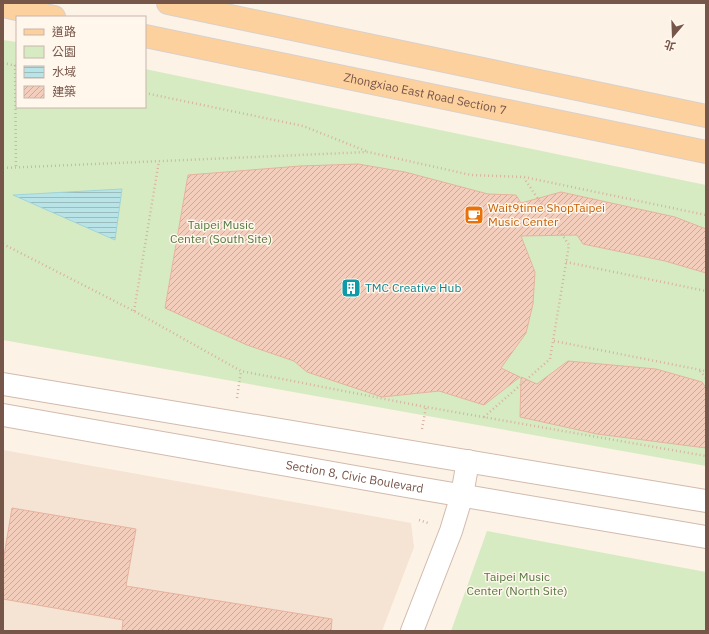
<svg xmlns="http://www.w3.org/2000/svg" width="709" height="634" font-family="'IBM Plex Sans','Noto Sans TC',sans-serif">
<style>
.residential{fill:#f5e3d4}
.green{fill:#d7ebc3}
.water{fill:url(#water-rules);stroke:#9fd5d9}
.building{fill:url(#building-hatch);stroke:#e6b39d}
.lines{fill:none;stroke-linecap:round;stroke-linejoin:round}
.minor-casing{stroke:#d1bbae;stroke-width:24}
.tertiary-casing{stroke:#d1bbae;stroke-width:24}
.primary-casing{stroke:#d9d0cc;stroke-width:24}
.path{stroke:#d8b19f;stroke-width:2.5;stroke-dasharray:1 3;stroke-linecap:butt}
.minor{stroke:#fff;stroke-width:22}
.tertiary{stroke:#fff;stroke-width:22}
.primary{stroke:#fcd19d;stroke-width:22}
.labels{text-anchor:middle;stroke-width:3;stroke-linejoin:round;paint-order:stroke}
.street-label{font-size:12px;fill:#77564a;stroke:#fff6ec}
.food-label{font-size:12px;fill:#c56008;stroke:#fff6ec;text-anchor:start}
.park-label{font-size:12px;fill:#53773f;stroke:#fff6ec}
.culture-label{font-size:12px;fill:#0d838f;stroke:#fff6ec;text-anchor:start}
</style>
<defs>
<pattern id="water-rules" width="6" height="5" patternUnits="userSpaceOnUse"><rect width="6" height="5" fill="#b9e4e7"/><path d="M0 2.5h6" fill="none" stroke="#9bbcbd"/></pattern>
<pattern id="building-hatch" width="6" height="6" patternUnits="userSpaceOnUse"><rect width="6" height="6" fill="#f3cebd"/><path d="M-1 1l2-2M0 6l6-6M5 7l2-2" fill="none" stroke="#caaa9c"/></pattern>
</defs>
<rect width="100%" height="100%" fill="#fdf2e6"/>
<path class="residential" d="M3 450 411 523 414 547 382 631H3Z"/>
<g class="green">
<path d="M3 40 17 42V107H145V69L706 185V466L3 340Z"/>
<path d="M487 531 706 572V631H451Z"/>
</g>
<path class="water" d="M122 189 115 240 13 195Z"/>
<g class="building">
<path d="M358 164 405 172 488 194 516 195 521 203 561 192 675 217 706 229V273L665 261 583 244 577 235 521 236 535 272 533 304 526 333 501 368 520 377 484 405 439 391 382 397 307 372 294 361 247 345 165 308 188 175 300 166Z"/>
<path d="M568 361 656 369 702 382 706 388V448L597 434 520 417 521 377 537 384Z"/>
<path d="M12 508 136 529 126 586 332 619 331 631H122L123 620 3 599V562Z"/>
</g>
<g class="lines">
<defs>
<path id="minor" d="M412 631 451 531 462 495 468 461"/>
<g id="tertiary">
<path d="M3 384 706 501"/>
<path id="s1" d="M3 415 412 487 706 537"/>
</g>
<g id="primary">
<path d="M168 3 706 116"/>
<path d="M3 6 54 17"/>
<path id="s2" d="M145 36 706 152"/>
</g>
</defs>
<use href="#minor" class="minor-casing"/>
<use href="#tertiary" class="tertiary-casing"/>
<use href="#primary" class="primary-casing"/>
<g class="path">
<path d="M3 63 17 66"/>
<path d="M15 65 16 168"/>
<path d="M145 93 303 126 366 151"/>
<path d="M3 168 368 152 471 175 524 177 706 215"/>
<path d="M3 244 134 311 241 371 426 407 706 456"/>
<path d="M566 262 706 291"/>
<path d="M134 311 159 161"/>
<path d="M554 341 706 371"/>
<path d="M700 371 706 378"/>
<path d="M237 398 241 371"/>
<path d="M484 417 550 359 569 245 524 178"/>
<path d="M422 429 426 407"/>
<path d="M419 520 428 523"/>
</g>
<use href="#minor" class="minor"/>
<use href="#tertiary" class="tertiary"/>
<use href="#primary" class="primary"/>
</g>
<defs>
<symbol id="cafe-square" viewBox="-11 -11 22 22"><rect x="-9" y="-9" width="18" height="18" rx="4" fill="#e8710a" stroke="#fff6ec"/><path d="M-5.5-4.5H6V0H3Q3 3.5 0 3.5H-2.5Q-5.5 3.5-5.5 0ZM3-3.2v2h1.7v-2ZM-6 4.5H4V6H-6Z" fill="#fff"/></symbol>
<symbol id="building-square" viewBox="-11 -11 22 22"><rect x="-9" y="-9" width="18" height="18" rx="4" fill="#0f9aa8" stroke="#fff6ec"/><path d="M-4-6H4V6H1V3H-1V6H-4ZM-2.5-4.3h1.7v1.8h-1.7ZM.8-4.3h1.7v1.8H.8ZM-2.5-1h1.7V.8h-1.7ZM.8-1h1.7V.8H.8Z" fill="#fff"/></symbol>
</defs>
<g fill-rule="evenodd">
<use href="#cafe-square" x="463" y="204" width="22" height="22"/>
<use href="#building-square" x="340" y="277" width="22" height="22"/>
</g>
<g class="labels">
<g class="street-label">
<text dy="4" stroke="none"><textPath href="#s2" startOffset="286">Zhongxiao East Road Section 7</textPath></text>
<text dy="4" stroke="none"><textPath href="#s1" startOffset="357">Section 8, Civic Boulevard</textPath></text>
</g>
<g class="food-label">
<text x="488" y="212">Wait9time ShopTaipei<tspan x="488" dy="14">Music Center</tspan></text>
</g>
<g class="park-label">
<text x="221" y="229">Taipei Music<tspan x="221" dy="14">Center (South Site)</tspan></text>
<text x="517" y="581">Taipei Music<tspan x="517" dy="14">Center (North Site)</tspan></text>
</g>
<g class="culture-label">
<text x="365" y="292">TMC Creative Hub</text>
</g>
</g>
<rect width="709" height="634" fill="none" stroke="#77564a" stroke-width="8"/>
<rect x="16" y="16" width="130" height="92" fill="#fff6ec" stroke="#c9b6ab"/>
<rect x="24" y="29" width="20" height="6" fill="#fcd19d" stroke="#c9b6ab"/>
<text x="52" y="36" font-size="12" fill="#77564a">道路</text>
<rect x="24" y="46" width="20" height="12" fill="#d7ebc3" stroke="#c9b6ab"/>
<text x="52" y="56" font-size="12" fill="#77564a">公園</text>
<rect x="24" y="66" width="20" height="12" fill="url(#water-rules)" stroke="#c9b6ab"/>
<text x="52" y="76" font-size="12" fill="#77564a">水域</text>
<rect x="24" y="86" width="20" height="12" fill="url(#building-hatch)" stroke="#c9b6ab"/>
<text x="52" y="96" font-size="12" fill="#77564a">建築</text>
<g transform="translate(673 36) rotate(199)" stroke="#fff6ec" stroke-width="3" paint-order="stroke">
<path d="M0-3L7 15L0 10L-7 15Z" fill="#77564a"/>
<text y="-6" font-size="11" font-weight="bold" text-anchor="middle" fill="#77564a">北</text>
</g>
</svg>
